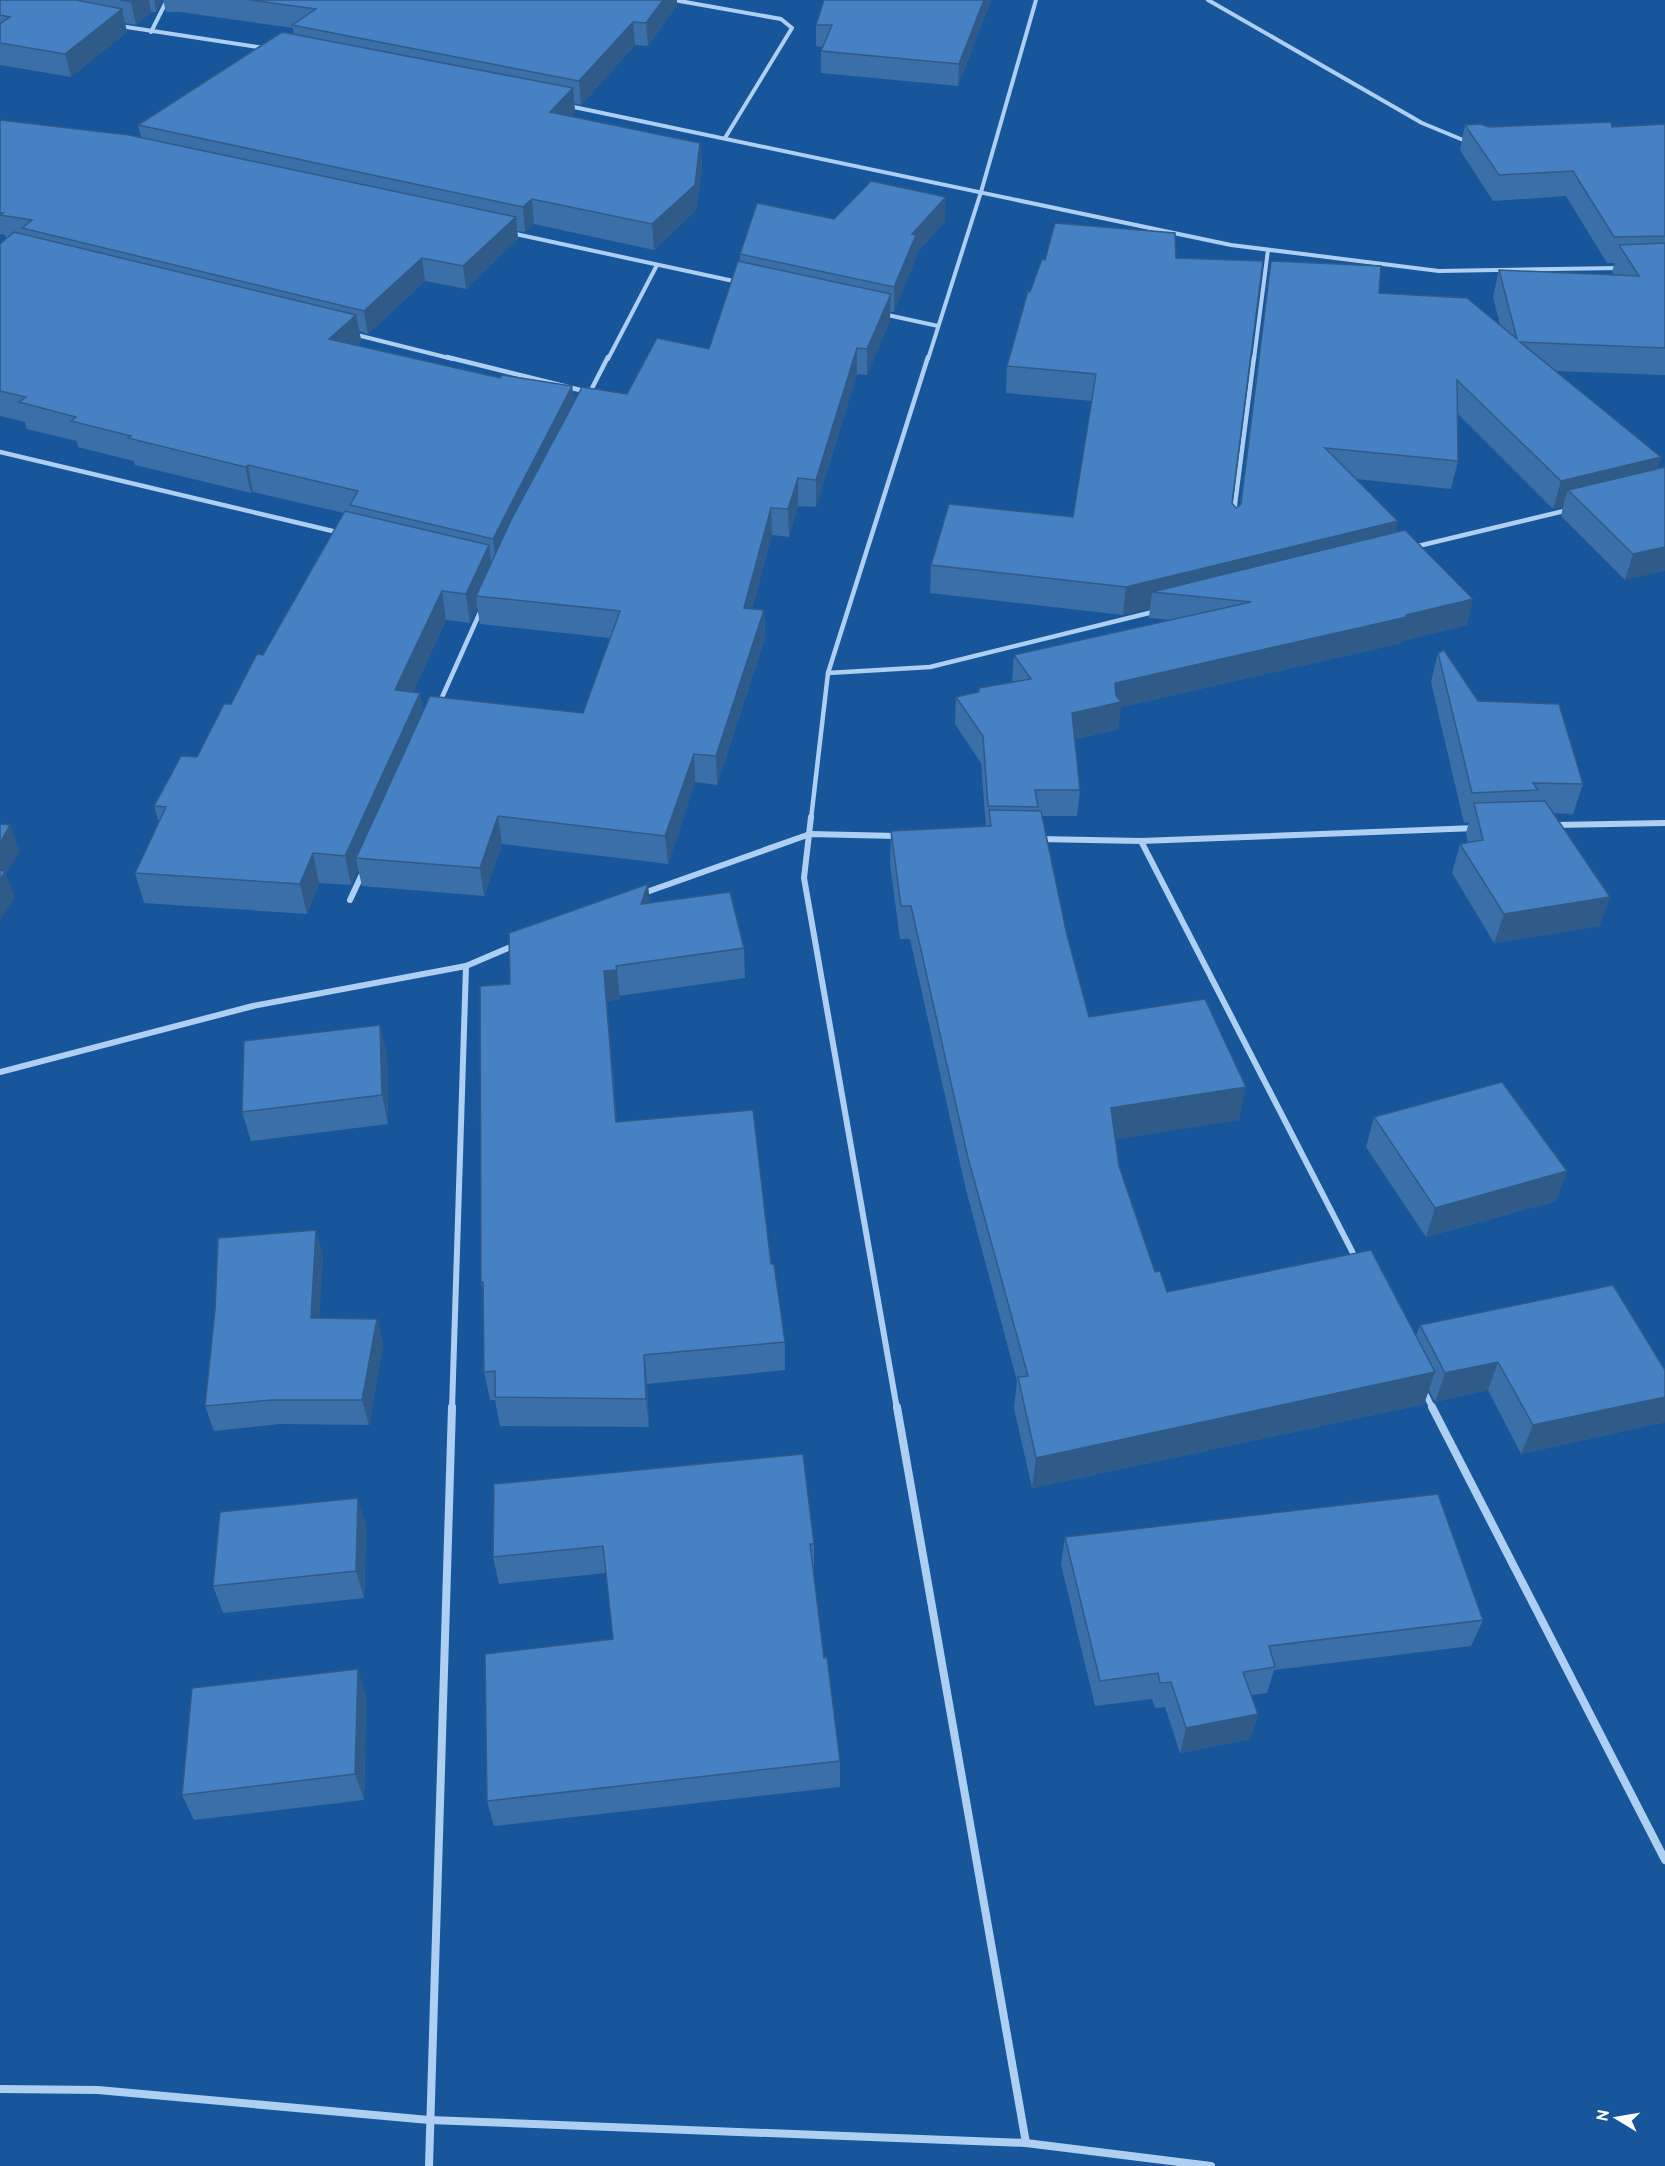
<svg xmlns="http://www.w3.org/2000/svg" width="1665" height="2166" font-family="Overpass,sans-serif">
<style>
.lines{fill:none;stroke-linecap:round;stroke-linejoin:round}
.street-far3{stroke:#aecff2;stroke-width:4}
.street-far2{stroke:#aecff2;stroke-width:4.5}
.street-far1{stroke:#aecff2;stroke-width:6}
.street{stroke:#aecff2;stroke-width:8}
.wall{fill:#3b6fa8;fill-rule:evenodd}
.shaded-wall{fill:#305a88}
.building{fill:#4581c3;stroke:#305a88;stroke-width:1.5}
</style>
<rect width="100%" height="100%" fill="#18569b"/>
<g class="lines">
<g class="street-far3">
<path d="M674 0 781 19 792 28 725 138"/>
<path d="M1208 0 1422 123 1468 142"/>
<path d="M120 26 264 48"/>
<path d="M151 32 167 0"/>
<path d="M569 106 1231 245 1439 271 1619 268"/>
<path d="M511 233 738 282"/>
<path d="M883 314 938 326"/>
<path d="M353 334 453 359"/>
<path d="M608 359 657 265"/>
<path d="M928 359 981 192 1036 0"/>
<path d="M1254 359 1268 250"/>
</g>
<g class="street-far2">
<path d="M447 357 588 392"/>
<path d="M589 394 608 357"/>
<path d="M0 452 341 533"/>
<path d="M1234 512 1254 357"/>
<path d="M1414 547 1568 510"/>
<path d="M828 673 930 667 1157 611"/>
<path d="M439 704 481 610"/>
<path d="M811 819 828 673 928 357"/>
</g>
<g class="street-far1">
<path d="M811 817 804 878 897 1409"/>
<path d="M1555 825 1665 823"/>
<path d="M1039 839 1141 841 1476 828"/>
<path d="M1141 841 1356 1259"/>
<path d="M641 894 810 834 897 836"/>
<path d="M350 900 363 872"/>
<path d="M0 1072 253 1006 466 966"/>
<path d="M1424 1391 1433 1409"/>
<path d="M452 1409 466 966 515 945"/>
</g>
<g class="street">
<path d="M897 1407 1026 2143"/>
<path d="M1432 1407 1665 1860"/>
<path d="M0 2089 98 2090 429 2120 1026 2143 1211 2166"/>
<path d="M429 2166 452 1407"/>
</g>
</g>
<g class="wall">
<path d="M0 0H162L156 12H151L136 25 125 23 127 32 71 77 0 65Z"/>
<path d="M163 0H677V5L648 46 635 45 581 105 574 103 575 112 571 116 700 143 702 168 696 210 654 250 534 224 525 232 517 231 518 239 466 289 425 281 368 334 359 331 361 340 356 345 500 378 572 386 574 402 627 394 709 349 740 262V254L834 219 945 221 916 254 915 260 894 312H890V320L867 375 857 374 816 507 798 506 789 537 772 535 752 609 764 610 765 638 717 785 695 782 668 864 502 844 484 896 362 886 358 869 351 885 319 883 307 914 144 903 135 873 159 823 154 806 197 757 263 655 344 513 253 492 251 493 135 465 134 461 78 447 77 441 27 429 25 422 0 416V244L7 238H6L5 235 0 234V120L141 137 138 125 294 34 293 28 180 12H166ZM477 607 480 624 610 638 583 713 423 711 413 692 446 620 470 623Z"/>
<path d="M991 0 958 86 821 73V51L822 47 816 46V25Z"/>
<path d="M1665 124V375L1555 371 1661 457 1657 469 1665 467 1625 580 1561 516 1563 506 1553 509 1457 413 1458 461 1451 489 1356 479 1395 532 1467 625 1402 641 1401 643 1121 707 1118 729 1075 739 1080 790 1077 816H1042L1067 935 1089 1017 1239 1120 1115 1139 1119 1166 1155 1272 1167 1292 1416 1336 1420 1325 1665 1397V1422L1521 1454 1488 1390 1435 1402 1429 1390 1424 1404 1032 1488 1014 1408 1017 1381 966 1190 910 939H900L890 864 891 831 986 827 981 763 955 724 956 697 979 692V688L1013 682 1012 681 1014 655 1170 620 1149 618 1150 608 1123 615 930 593 931 565 1073 517 1092 401 1006 393 1007 366 1030 292 1045 260 1176 258 1232 503 1236 508 1240 505 1271 261 1379 293 1500 325 1493 297 1499 270 1614 275 1612 271 1615 263H1607L1566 196 1493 201 1460 150 1465 125 1489 127H1612Z"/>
<path d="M1438 653 1478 701 1583 784 1573 814 1553 813 1610 897 1599 926 1494 943 1452 873 1460 844 1468 843 1466 833 1469 822 1464 823 1431 682Z"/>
<path d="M650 903 744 948 745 978 619 996 620 999 607 1001 617 1122 771 1264 785 1342V1370L647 1384 649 1427 500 1426 495 1400H490L484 1372 483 1294 481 1283 510 984Z"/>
<path d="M387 1054 388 1124 251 1141 242 1112Z"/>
<path d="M1374 1117 1556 1201 1426 1237 1366 1147Z"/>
<path d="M323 1255 319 1319H377L383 1344 369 1425 280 1424 214 1431 205 1406Z"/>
<path d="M494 1484 814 1544V1571H813L824 1658 840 1761V1787L494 1826 487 1801 613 1639 606 1573 499 1584 493 1557Z"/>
<path d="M366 1525 364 1598 223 1613 213 1586Z"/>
<path d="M1065 1537 1483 1620 1471 1646 1274 1670 1267 1693 1251 1695 1258 1714 1250 1739 1180 1753 1165 1707 1155 1708 1152 1699 1095 1706 1061 1564Z"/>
<path d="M366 1695 364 1800 194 1820 182 1795Z"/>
</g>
<g class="shaded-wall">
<path d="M133 0H149L151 12 136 25 131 2Z"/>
<path d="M154 0H162L156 12Z"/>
<path d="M663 0H677V5L648 46 646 23Z"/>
<path d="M984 0H991L958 86 959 64Z"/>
<path d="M122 9 127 32 71 77 65 54Z"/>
<path d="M633 22 635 45 581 105 579 81Z"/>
<path d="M573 88 575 112 553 136 550 112Z"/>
<path d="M700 143 702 168 696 210 654 250 652 224Z"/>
<path d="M946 197 945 221 916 254 915 260 894 312V287L912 234Z"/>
<path d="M532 199 534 224 525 232 523 207Z"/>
<path d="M516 217 518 239 466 289 463 266Z"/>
<path d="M422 258 425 281 368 334 364 311Z"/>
<path d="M891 294 890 320 867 375V349Z"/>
<path d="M356 315 361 340 334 365 329 339Z"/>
<path d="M857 348V374L816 507V480Z"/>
<path d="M572 386 575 412 496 566 493 539Z"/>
<path d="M1661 457 1652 485 1568 490 1563 506 1553 509 1561 481Z"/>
<path d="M248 465 253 492 251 493 245 467Z"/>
<path d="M798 478V506L789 537 788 509Z"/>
<path d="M771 508 772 535 745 636 744 608Z"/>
<path d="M1398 521 1392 549 1152 592 1150 608 1123 615 1126 587Z"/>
<path d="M489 545 492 574 476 596 477 607 470 623 466 594Z"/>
<path d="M1665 547V571L1625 580 1633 554Z"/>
<path d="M442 591 446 620 400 720 395 690Z"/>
<path d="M1473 599 1467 625 1402 641 1401 643 1121 707 1118 729 1070 740 1072 713 1115 683Z"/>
<path d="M764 610 765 638 717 785 716 756Z"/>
<path d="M420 693 425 723 356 858 358 869 351 885 345 856Z"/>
<path d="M694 754 695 782 668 864 665 836Z"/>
<path d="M498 816 502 844 484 896 480 868Z"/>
<path d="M10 825 20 851 6 874 15 897 0 921V843Z"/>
<path d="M313 853 319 883 307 914 300 884Z"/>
<path d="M648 884 651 913 641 904Z"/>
<path d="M1610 897 1599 926 1494 943 1504 914Z"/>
<path d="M617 970 620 999 607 1001 619 1152 616 1122 604 971Z"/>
<path d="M380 1025 387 1054 388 1124 382 1095Z"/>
<path d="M1246 1087 1239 1120 1106 1141 1111 1108Z"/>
<path d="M1567 1171 1556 1201 1426 1237 1435 1208Z"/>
<path d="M316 1230 323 1255 318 1343 311 1318Z"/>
<path d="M377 1319 383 1344 369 1425 362 1400Z"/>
<path d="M644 1355 647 1384 649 1427 646 1399Z"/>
<path d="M1498 1362 1488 1390 1435 1402 1445 1373Z"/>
<path d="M1435 1372 1424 1404 1032 1488 1036 1458Z"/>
<path d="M1665 1397V1422L1521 1454 1533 1425Z"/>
<path d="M358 1498 366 1525 364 1598 356 1571Z"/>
<path d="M358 1669 366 1695 364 1800 355 1774Z"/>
<path d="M1258 1714 1250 1739 1180 1753 1186 1728Z"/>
</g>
<g class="building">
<path d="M0 0H76L122 9 65 54 0 43V24L10 17 0 15Z"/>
<path d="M120 0H133L131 2Z"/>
<path d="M250 0H663L646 23 633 22 579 81 292 25 316 9Z"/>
<path d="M824 0H984L959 64 821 51 832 25H816Z"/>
<path d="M282 32 573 88 550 112 700 143 695 185 652 224 532 199 523 207 138 125Z"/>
<path d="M0 120 129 135 516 217 463 266 422 258 364 311 22 228 32 220 0 215 3 213H0Z"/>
<path d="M1611 122 1612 127 1665 124V236L1614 237 1573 171 1499 175 1465 125 1480 124 1489 127Z"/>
<path d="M871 181 946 197 912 234 916 235 894 287 740 254 757 203 834 219Z"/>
<path d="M1055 223 1175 233 1176 258 1263 261 1232 503 1236 508 1241 504 1271 261 1381 266 1379 293 1467 298 1517 339 1499 270 1639 276 1619 245 1665 243V348L1520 342 1661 457 1561 481 1457 380 1458 461 1325 448 1398 521 1126 587 931 565 949 504 1073 517 1096 374 1007 366 1028 291 1030 292 1042 259 1045 260Z"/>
<path d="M14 232 356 315 329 339 500 378 502 375 572 386 493 539 350 505 358 491 248 465 245 467 128 438 131 436 71 421 76 417 19 402 26 397 0 391V244Z"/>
<path d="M738 261 891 294 867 349 857 348 816 480 798 478 788 509 771 508 744 608 764 610 716 756 694 754 665 836 498 816 480 868 356 858 430 696 583 713 620 611 476 596 511 520 582 387 627 394 657 338 709 349Z"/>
<path d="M1665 467V547L1633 554 1568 490Z"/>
<path d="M345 511 489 545 466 594 442 591 395 690 420 693 345 856 313 853 300 884 135 873 166 807 154 806 181 756 197 757 224 704H231L257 654 263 655Z"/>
<path d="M1405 530 1473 599 1406 615 1407 617 1115 683 1116 695 1121 702 1072 713 1080 790H1035L1038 807 988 806 983 736 956 697 979 692V688L1031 679 1014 655 1251 602 1152 592Z"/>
<path d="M1444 650 1478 701 1559 704 1583 784 1533 783 1538 790 1472 793 1438 653Z"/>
<path d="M1545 801 1610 897 1504 914 1460 844 1483 840 1474 803Z"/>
<path d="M989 810 1041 811 1067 935 1089 1017 1205 999 1246 1087 1111 1108 1119 1166 1155 1272 1160 1271 1167 1292 1371 1250 1435 1372 1036 1458 1018 1377 1028 1376 968 1158 911 906H901L891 831 991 826Z"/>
<path d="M0 824 10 825 0 843Z"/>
<path d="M0 870 5 871 0 880Z"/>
<path d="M648 884 641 904 730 892 744 948 616 966 617 970 604 971 616 1122 753 1110 771 1264H774L785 1342 644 1355 646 1399 495 1397V1371L484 1372 483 1282 481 1283 480 986 510 984 509 933Z"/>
<path d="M380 1025 382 1095 242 1112 244 1041Z"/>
<path d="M1502 1082 1567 1171 1435 1208 1374 1117Z"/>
<path d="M316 1230 311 1318 377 1319 362 1400H272L205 1406 215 1310 218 1238Z"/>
<path d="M1613 1285 1665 1370V1397L1533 1425 1498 1362 1445 1373 1420 1325Z"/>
<path d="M803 1454 814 1544H810L824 1658 827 1657 840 1761 487 1801 485 1654 613 1639 603 1546 493 1557 494 1484Z"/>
<path d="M1438 1494 1483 1620 1269 1646 1275 1667 1243 1672 1258 1714 1186 1728 1171 1682 1160 1683 1158 1673 1100 1681 1065 1537Z"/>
<path d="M358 1498 356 1571 213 1586 220 1512Z"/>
<path d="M358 1669 355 1774 182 1795 192 1688Z"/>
</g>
<g transform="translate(1617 2118) rotate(281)" stroke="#18569b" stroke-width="4.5" paint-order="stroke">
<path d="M0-4.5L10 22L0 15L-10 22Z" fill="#ffffff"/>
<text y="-9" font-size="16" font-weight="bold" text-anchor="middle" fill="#ffffff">N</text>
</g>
</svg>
